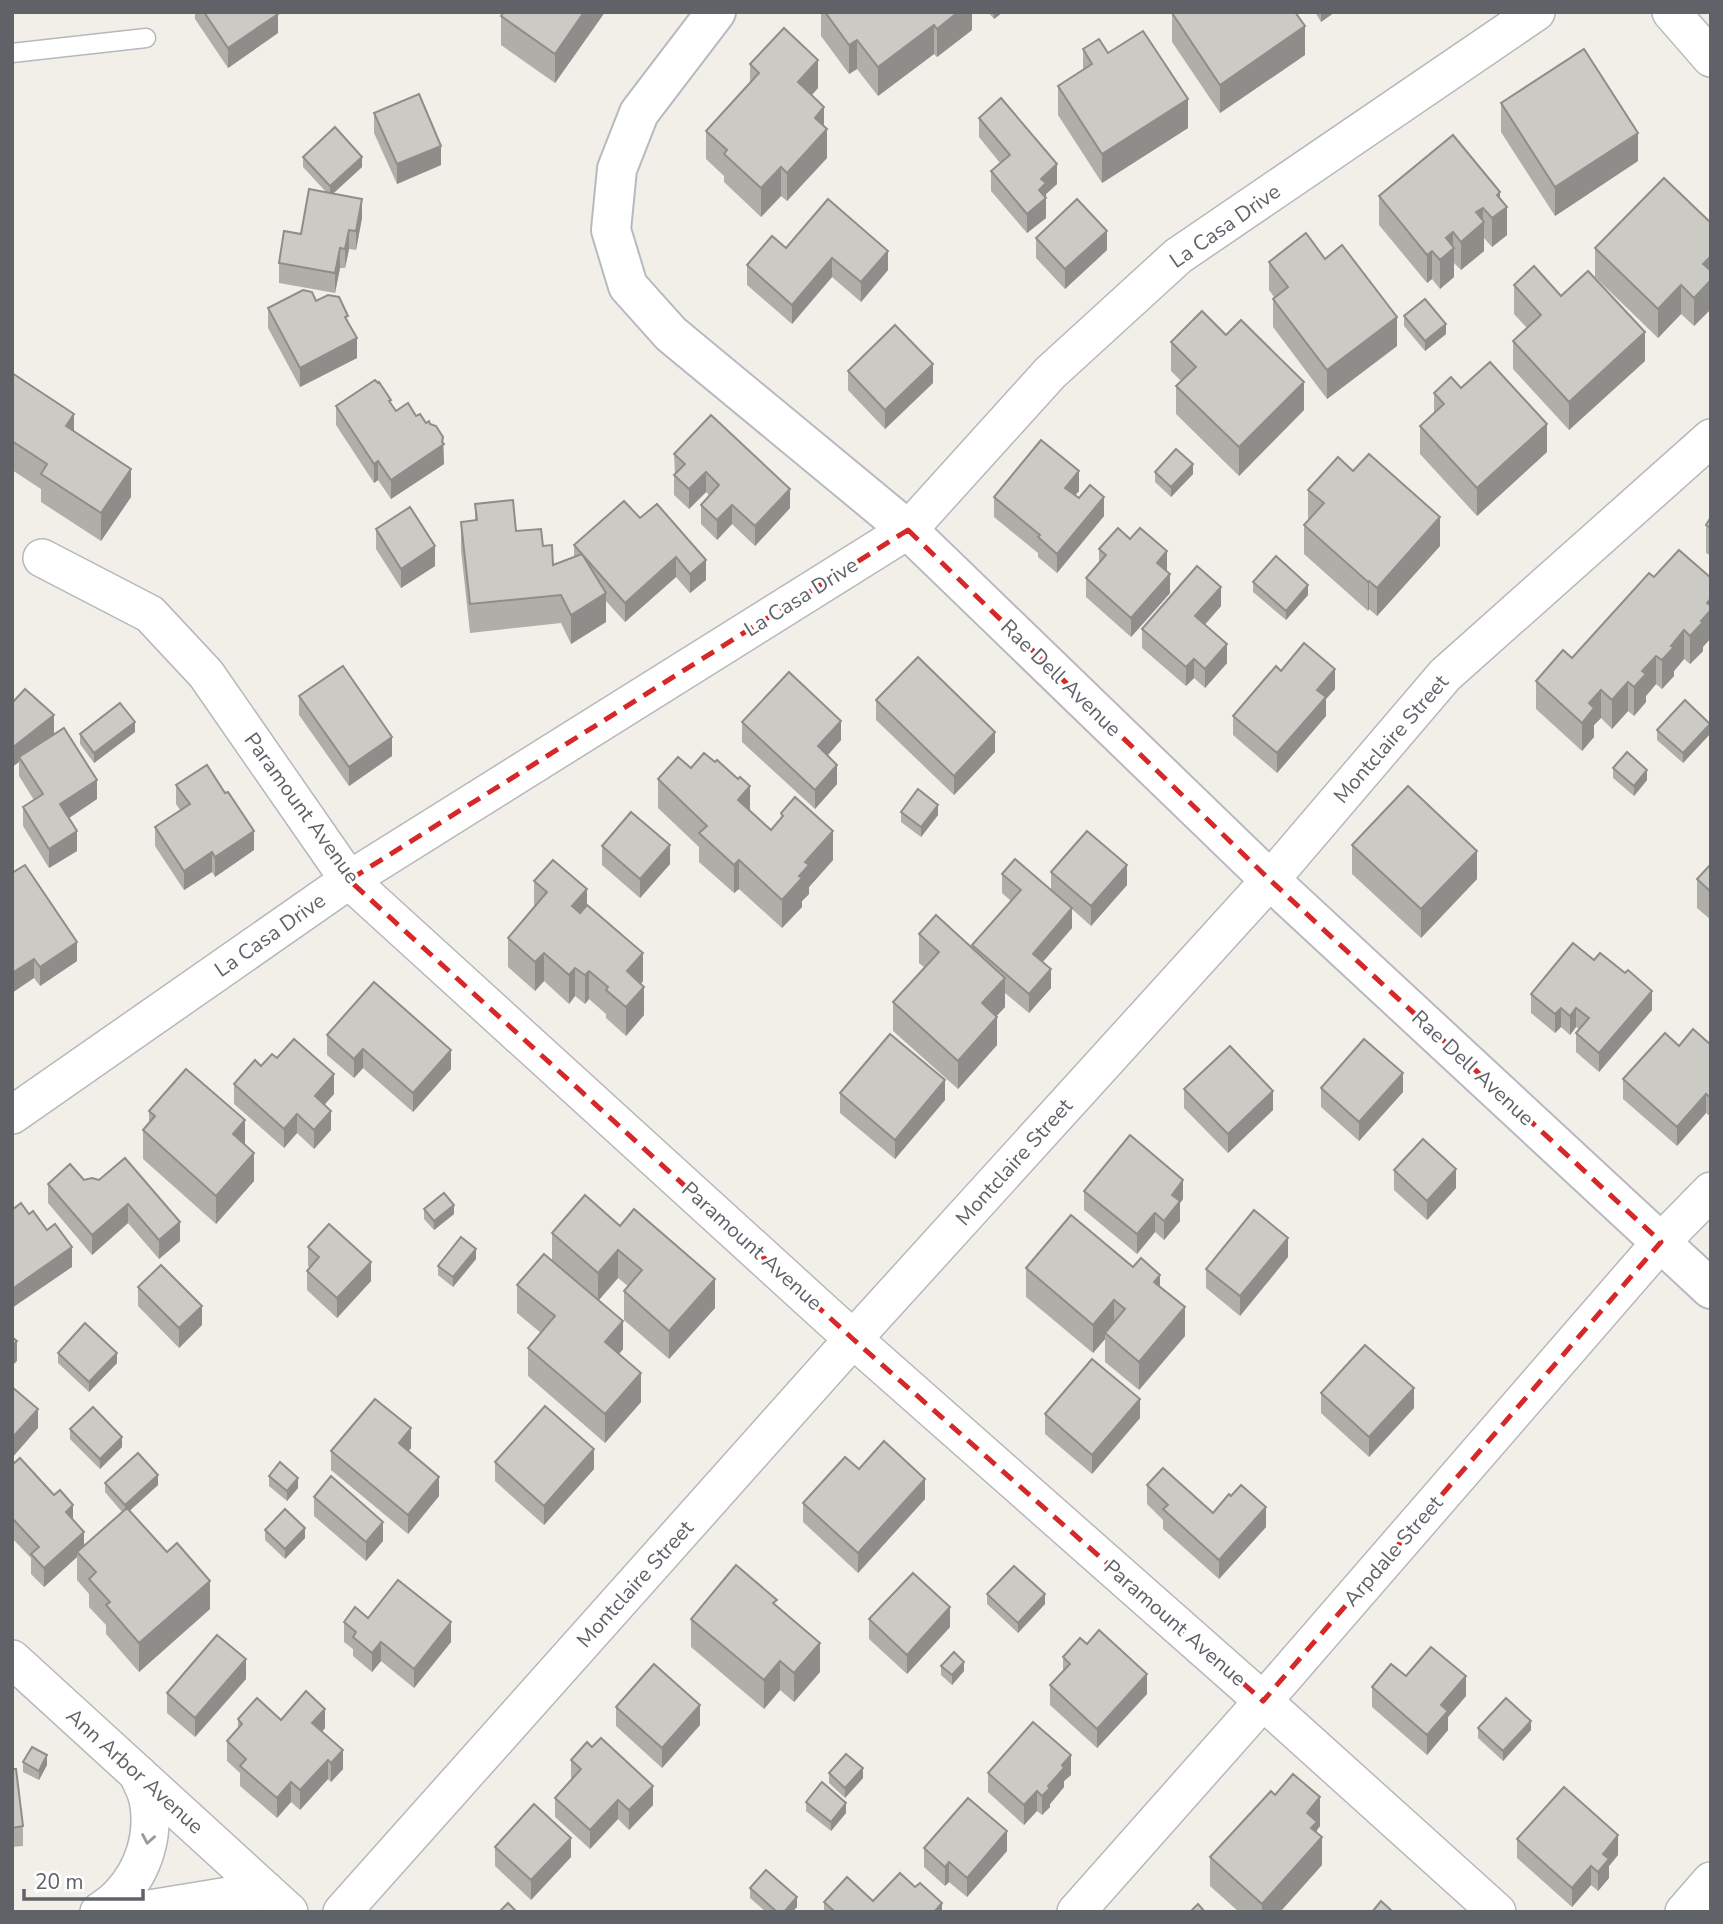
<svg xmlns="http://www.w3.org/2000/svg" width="1723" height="1924" font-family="'Nunito Sans',sans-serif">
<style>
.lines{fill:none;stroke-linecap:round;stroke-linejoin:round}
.lane-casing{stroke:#b5b8bc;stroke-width:21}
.street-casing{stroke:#b5b8bc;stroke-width:40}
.secondary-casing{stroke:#b6babf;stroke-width:42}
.lane{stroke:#fff;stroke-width:18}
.street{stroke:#fff;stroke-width:37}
.secondary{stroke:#fff;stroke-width:38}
.wall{fill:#afaea9}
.shaded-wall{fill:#8f8d8a}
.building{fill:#cccac5;stroke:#8f8d8a;stroke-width:2}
.oneway{stroke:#979a9d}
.marked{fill:none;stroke:#d62828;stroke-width:5;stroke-dasharray:14 9;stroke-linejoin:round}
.labels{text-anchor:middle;stroke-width:6;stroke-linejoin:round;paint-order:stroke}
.street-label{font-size:21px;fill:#5f6368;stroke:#fff}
</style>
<rect width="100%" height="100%" fill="#f1efe8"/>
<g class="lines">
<defs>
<path id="lane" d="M12 53 146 38"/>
<g id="street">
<path d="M1671 12 1711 58"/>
<path d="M42 558 150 614 206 674 349 880 853 1339 1263 1701 1497 1912"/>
<path d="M12 1115 349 880 908 530 1050 373 1178 256 1536 12"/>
<path d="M12 1659 289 1912"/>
<path d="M99 1912C106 1907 114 1902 120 1895 144 1870 155 1834 148 1799 146 1791 141 1782 138 1774"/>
<path d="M131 1912 265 1890"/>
<path d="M342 1912 853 1339 1270 880 1445 675 1711 438"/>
<path d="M1076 1912 1263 1701 1661 1242 1711 1191"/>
<path d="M1684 1912 1711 1881"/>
</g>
<path id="secondary" d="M716 12 639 113 617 169 611 230 628 286 671 334 908 530 1270 880 1711 1289"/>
</defs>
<use href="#lane" class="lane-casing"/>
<use href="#street" class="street-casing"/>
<use href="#secondary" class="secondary-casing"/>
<use href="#lane" class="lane"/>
<use href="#street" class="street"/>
<use href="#secondary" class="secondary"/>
</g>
<g class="wall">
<path d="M195 12H277L278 33 228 68 195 19Z"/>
<path d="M605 12 555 83 501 45V16Z"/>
<path d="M821 12H972V30L937 57 934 54 878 96 857 69 849 74 821 36Z"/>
<path d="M988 12H1003L994 19Z"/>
<path d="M1315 12H1335L1321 22Z"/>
<path d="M1172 13 1305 55 1220 113 1172 42Z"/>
<path d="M1083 49 1108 53 1188 128 1102 183 1058 115V86L1083 70Z"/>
<path d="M750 64 818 88 812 95 824 126 827 158 787 201 781 196 761 217 724 182V176L706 159V131L750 84Z"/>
<path d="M1501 103 1638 161 1555 216 1501 132Z"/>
<path d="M374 113 441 165 397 184 374 133Z"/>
<path d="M979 118 1057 184 1046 194V218L1027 233 991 191V171L1000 163 979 137Z"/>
<path d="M303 157 362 167 333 194 362 218 356 250 349 249 345 268H340L335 293 279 283V263L301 234 327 193 303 167Z"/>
<path d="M1379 196 1500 199 1507 235 1492 247 1484 238V251L1461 270 1454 263V277L1440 289 1432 279 1427 283 1379 225Z"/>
<path d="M1711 223V309L1694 326 1681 314 1658 338 1595 277V248Z"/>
<path d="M1036 238 1107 250 1065 289 1036 258Z"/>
<path d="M786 248 888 270 861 302 832 277 792 324 747 285V265Z"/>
<path d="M1325 259 1397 346 1327 399 1273 327V299L1274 297 1269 290V262Z"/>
<path d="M1514 285 1561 296 1645 361 1569 430 1513 369V341L1527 328 1514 314Z"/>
<path d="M316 301 348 323 357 358 300 387 268 328V308Z"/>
<path d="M1404 316 1446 334 1425 351 1404 326Z"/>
<path d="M1171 342 1304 410 1239 476 1176 414V386L1181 381 1171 371Z"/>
<path d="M848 371 933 383 885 429 848 390Z"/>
<path d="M12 373 74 431 131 497 101 541 41 502V489L12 470Z"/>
<path d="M1461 388 1547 452 1477 516 1420 454V426L1434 413V393Z"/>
<path d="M391 403 396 411 416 416 426 423 443 443 444 464 391 499 378 480 374 483 336 425V406Z"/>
<path d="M674 454 790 508 755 546 732 524 717 540 701 524V505L709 495 706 492 689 509 674 495V475L675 474Z"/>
<path d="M1155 472 1193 474 1171 497 1155 482Z"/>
<path d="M1308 490 1440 546 1377 616 1369 609 1368 611 1304 554V525L1309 520 1308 518Z"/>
<path d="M1079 491 1075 495 1104 516 1057 573 1038 557V553L994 517V497Z"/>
<path d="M475 504 516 531 543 546 553 565 574 557V545L640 518 706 580 690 593 676 577 625 622 606 601V622L571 644 561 623 470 633 461 550V522L475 521Z"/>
<path d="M1711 517V556L1706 553V525Z"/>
<path d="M376 529 435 566 401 588 376 549Z"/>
<path d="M1099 549 1167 571 1170 593 1131 637 1086 597V578L1099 564Z"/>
<path d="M1649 573 1703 647V651L1690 664 1684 659 1674 671V676L1662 689 1656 684 1646 696V702L1634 716 1628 711 1612 729 1601 718 1594 725V737L1582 751 1536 709V681L1572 658Z"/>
<path d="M1253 582 1308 595 1286 620 1253 592Z"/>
<path d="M1221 606 1205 625 1227 663 1205 688 1194 678 1186 686 1142 648V629Z"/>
<path d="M1335 689 1326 699V716L1277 773 1233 735V716Z"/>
<path d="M299 696 392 756 349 786 299 715Z"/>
<path d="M876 700 995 752 954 795 876 720Z"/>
<path d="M12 703 54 734 97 799 69 818 77 851 49 868 23 826V807L34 800 19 776V762L12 767Z"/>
<path d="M742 722 841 740 828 755 837 784 815 809 742 742Z"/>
<path d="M1657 730 1710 734 1683 763 1657 740Z"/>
<path d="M135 732 94 763 80 744V734Z"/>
<path d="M691 768 750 812 771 830 781 819V813L833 860 809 887V894L802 901V907L782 928 739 889 734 893 699 862V847L658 808V779Z"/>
<path d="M1613 768 1647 780 1634 796 1613 778Z"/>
<path d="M176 785 225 793 254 850 215 877 212 872 184 890 155 846V827L180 810 176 804Z"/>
<path d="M901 812 938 815 921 837 901 822Z"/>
<path d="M1352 845 1477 879 1421 938 1352 874Z"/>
<path d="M602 846 670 864 640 898 602 865Z"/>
<path d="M1711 864V920L1697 908V879Z"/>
<path d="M1051 872 1127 885 1091 926 1072 909V928L1043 962 1051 988 1029 1013 1005 993V1007L996 1016 997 1045 958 1089 893 1031V1002L925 968 919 963V934L972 948V945L1011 901 1002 893V874L1051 890Z"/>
<path d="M12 873 77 961 40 986 34 978Z"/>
<path d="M534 881 587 905 643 981 641 984 644 1015 626 1036 606 1018V1014L589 999 585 1004 575 996 569 1004 544 981 535 991 508 967V938L534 907Z"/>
<path d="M1531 994 1652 1010 1599 1072 1576 1052V1033L1579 1029 1576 1027 1570 1035 1561 1027 1555 1033 1531 1013Z"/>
<path d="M327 1035 451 1069 413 1112 363 1068 354 1078 327 1055Z"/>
<path d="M1711 1045V1117L1706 1113 1677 1146 1623 1099V1079L1679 1046Z"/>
<path d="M277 1058 334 1094 324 1105 331 1130 314 1149 297 1133 284 1148 234 1104V1084L261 1066Z"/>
<path d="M1321 1088 1403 1092 1359 1141 1321 1107Z"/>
<path d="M1184 1089 1273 1110 1228 1153 1184 1108Z"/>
<path d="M840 1093 945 1100 895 1159 840 1113Z"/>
<path d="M149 1111 245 1144 254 1181 216 1224 143 1159V1130L149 1123Z"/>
<path d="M1394 1170 1456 1188 1427 1220 1394 1190Z"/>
<path d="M92 1178 180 1241 159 1259 128 1223 92 1255 48 1203V1184Z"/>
<path d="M1084 1191 1183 1199 1180 1203V1221L1164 1240 1155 1232 1137 1254 1084 1210Z"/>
<path d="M424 1209 454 1214 434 1230 424 1219Z"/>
<path d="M620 1226 715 1308 669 1359 624 1320V1291L628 1286 618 1278 599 1300 623 1349 619 1354 641 1402 605 1443 528 1376V1348L541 1333 517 1313V1285L552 1260V1233Z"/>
<path d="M308 1247 371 1281 337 1318 307 1290V1271L310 1268 308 1266Z"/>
<path d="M1288 1257 1240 1316 1206 1288V1269Z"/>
<path d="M476 1259 453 1287 438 1275V1266Z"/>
<path d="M1133 1267 1160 1286 1185 1336 1139 1390 1105 1362V1339L1093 1353 1026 1297V1268Z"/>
<path d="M138 1287 202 1325 179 1348 138 1306Z"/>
<path d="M58 1353 117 1363 89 1392 58 1363Z"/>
<path d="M1321 1393 1414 1408 1369 1457 1321 1413Z"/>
<path d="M1045 1414 1140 1418 1092 1474 1045 1434Z"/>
<path d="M70 1429 122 1447 100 1469 70 1439Z"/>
<path d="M411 1448 408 1451 439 1496 408 1534 331 1470V1451Z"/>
<path d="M495 1462 594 1469 544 1525 495 1481Z"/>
<path d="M12 1465 73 1520 84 1546 122 1512 105 1492V1483L158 1485 129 1511 210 1609 139 1672 106 1634V1625L89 1607V1594L77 1580V1557L44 1587 31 1574V1558L12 1538Z"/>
<path d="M859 1469 925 1499 858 1573 803 1522V1503Z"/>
<path d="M269 1476 298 1488 287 1501 269 1486Z"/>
<path d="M1147 1485 1213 1513 1266 1527 1219 1579 1163 1529V1520L1147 1504Z"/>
<path d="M314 1497 383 1541 366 1561 314 1516Z"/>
<path d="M265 1530 305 1538 285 1559 265 1540Z"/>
<path d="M987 1594 1045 1604 1018 1633 987 1604Z"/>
<path d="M777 1606 820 1672 794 1702 780 1690 764 1709 691 1647V1619Z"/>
<path d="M368 1618 451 1642 414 1688 381 1661 372 1672 353 1656V1649L344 1642V1622Z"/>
<path d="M869 1619 950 1627 907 1674 869 1639Z"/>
<path d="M1087 1644 1147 1694 1097 1748 1050 1705V1685L1063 1672V1657Z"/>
<path d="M941 1666 964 1671 952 1685 941 1675Z"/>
<path d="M1406 1676 1466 1696 1448 1717V1730L1427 1755 1372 1707V1687Z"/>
<path d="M246 1679 195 1737 167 1713V1693Z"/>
<path d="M616 1707 700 1725 662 1768 616 1726Z"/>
<path d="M238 1719 281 1720 325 1728 322 1732 343 1769 331 1782 328 1779 300 1810 291 1802 277 1818 240 1786V1773L227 1761V1741L238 1729Z"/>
<path d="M1478 1728 1531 1730 1503 1761 1478 1738Z"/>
<path d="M592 1747 653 1805 629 1830 618 1819 590 1849 555 1817V1798L571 1780V1760Z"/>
<path d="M23 1762 47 1765 39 1780 23 1772Z"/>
<path d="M12 1769 23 1826V1846L12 1847Z"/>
<path d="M829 1773 863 1778 845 1798 829 1783Z"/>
<path d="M988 1773 1071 1775 1064 1781V1787L1050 1804V1807L1042 1815 1037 1811 1024 1825 988 1792Z"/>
<path d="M1275 1795 1320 1826 1317 1830V1832L1322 1865 1280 1912H1239L1210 1886V1857Z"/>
<path d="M806 1802 846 1813 831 1831 806 1811Z"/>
<path d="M1517 1839 1618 1855 1609 1866V1878L1598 1891 1591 1885 1572 1907 1517 1858Z"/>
<path d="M495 1847 571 1857 531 1900 495 1866Z"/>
<path d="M924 1848 1007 1851 967 1897 949 1882 945 1886 924 1867Z"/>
<path d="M750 1888 797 1907 792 1912H766L750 1898Z"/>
<path d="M873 1901 942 1912H824V1902Z"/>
</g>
<g class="shaded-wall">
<path d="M584 12H605L555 83V54Z"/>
<path d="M958 12H972V30L937 57V29Z"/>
<path d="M994 12H1003L994 19Z"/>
<path d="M1321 12H1335L1321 22Z"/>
<path d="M278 14V33L228 68V48Z"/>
<path d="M934 25V54L878 96V67Z"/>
<path d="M1305 26V55L1220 113V85Z"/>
<path d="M857 40V69L849 74V45Z"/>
<path d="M818 60V88L798 110V82Z"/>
<path d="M1188 99V128L1102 183V154Z"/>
<path d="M824 107V132L827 129V158L787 201V173L815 118Z"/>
<path d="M1638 133V161L1555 216V187Z"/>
<path d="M441 146V165L397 184V164Z"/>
<path d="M362 157V167L330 196V186Z"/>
<path d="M1057 164V184L1046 194V218L1027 233V214L1039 190 1041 179Z"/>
<path d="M781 167V196L761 217V188Z"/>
<path d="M1500 192V212L1507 207V235L1492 247V218L1497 195Z"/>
<path d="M362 199V218L356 250V231Z"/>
<path d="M1483 208V223L1484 222V251L1461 270V242L1476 212Z"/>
<path d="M349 230V249L345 268V249Z"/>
<path d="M1107 231V250L1065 289V269Z"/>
<path d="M1453 232V250L1454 248V277L1440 289V260L1446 238Z"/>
<path d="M340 248V268L335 293V273Z"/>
<path d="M888 251V270L861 302V282Z"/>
<path d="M1432 251V279L1427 283V255Z"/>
<path d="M1711 256V309L1694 326V298L1703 264Z"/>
<path d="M832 258V277L792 324V305Z"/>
<path d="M1681 285V314L1658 338V309Z"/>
<path d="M1397 317V346L1327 399V370Z"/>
<path d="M1446 324V334L1425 351V341Z"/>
<path d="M1645 332V361L1569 430V402Z"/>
<path d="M357 338V358L300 387V368Z"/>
<path d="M933 364V383L885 429V410Z"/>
<path d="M1304 382V410L1239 476V447Z"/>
<path d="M74 414V443L66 426Z"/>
<path d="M1547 424V452L1477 516V488Z"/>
<path d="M443 437 444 464 391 499V480Z"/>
<path d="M378 461V480L374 483V464Z"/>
<path d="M1193 464V474L1171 497V487Z"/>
<path d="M131 469V497L101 541V513Z"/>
<path d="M1079 471V491L1065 507V488Z"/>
<path d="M706 472V492L689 509V489Z"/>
<path d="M790 489V508L755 546V526Z"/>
<path d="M1104 497V516L1057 573V554Z"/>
<path d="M732 505V524L717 540V520Z"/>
<path d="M1440 517V546L1377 616V588Z"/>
<path d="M435 546V566L401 588V569Z"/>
<path d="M1167 551V571L1157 563Z"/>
<path d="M676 557V577L625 622V603Z"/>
<path d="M706 560V580L690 593V574Z"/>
<path d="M1170 574V593L1131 637V618Z"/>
<path d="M1369 581V609L1368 611V582Z"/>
<path d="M1308 585V595L1286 620V611Z"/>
<path d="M1221 587V606L1195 635V616Z"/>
<path d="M606 593V622L571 644V615Z"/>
<path d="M1711 598V638L1703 647V651L1690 664V636L1701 621 1707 603Z"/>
<path d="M1684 630V659L1674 671V676L1662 689V660L1671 646Z"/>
<path d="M1227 644V663L1205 688V669Z"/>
<path d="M1656 656V684L1646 696V702L1634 716V687L1642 671Z"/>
<path d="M1194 659V678L1186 686V667Z"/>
<path d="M1335 669V689L1326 699V716L1277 773V753L1317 690Z"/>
<path d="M1628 682V711L1612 729V700Z"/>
<path d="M1601 690V718L1594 725V737L1582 751V723L1589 703Z"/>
<path d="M54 715V735L19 757V762L12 767V748Z"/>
<path d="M841 721V740L818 766V746Z"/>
<path d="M135 722V732L94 763V753Z"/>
<path d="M1710 724V734L1683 763V753Z"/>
<path d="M995 732V752L954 795V776Z"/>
<path d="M392 737V756L349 786V767Z"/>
<path d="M837 765V784L815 809V790Z"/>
<path d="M1647 770V780L1634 796V786Z"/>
<path d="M97 780V799L60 824V804Z"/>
<path d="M750 786V815L738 800Z"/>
<path d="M938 805V815L921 837V827Z"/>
<path d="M77 831V851L49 868V849Z"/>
<path d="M254 831V850L215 877V857Z"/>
<path d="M833 831V860L809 887V894L802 901V907L782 928V900L799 876 805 862Z"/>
<path d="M670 845V864L640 898V879Z"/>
<path d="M1477 851V879L1421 938V909Z"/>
<path d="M212 852V872L184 890V871Z"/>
<path d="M739 860V889L734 893V865Z"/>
<path d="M1127 865V885L1091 926V906Z"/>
<path d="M587 889V918L572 934V906Z"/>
<path d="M1072 908V928L1033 973V954Z"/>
<path d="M77 942V961L40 986V967Z"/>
<path d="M544 953V981L535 991V962Z"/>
<path d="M643 953V981L627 1000V971Z"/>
<path d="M34 959V978L12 993V973Z"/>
<path d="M575 968V996L569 1004V975Z"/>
<path d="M1051 969V988L1029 1013V994Z"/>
<path d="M589 971V999L585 1004V975Z"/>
<path d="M1005 978V1007L982 1032V1003Z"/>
<path d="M644 987V1015L626 1036V1007Z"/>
<path d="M1652 991V1010L1599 1072V1053Z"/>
<path d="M1561 1008V1027L1555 1033V1014Z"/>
<path d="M1576 1008V1027L1570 1035V1016Z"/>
<path d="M997 1017V1045L958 1089V1061Z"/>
<path d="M363 1049V1068L354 1078V1059Z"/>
<path d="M451 1050V1069L413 1112V1093Z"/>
<path d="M1403 1073V1092L1359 1141V1122Z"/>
<path d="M334 1074V1094L315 1115V1096Z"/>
<path d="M945 1080V1100L895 1159V1140Z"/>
<path d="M1273 1091V1110L1228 1153V1134Z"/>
<path d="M1706 1094V1113L1677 1146V1127Z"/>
<path d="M331 1111V1130L314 1149V1130Z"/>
<path d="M297 1114V1133L284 1148V1129Z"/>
<path d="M245 1120V1149L233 1134Z"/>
<path d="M254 1153V1181L216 1224V1196Z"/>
<path d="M1456 1169V1188L1427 1220V1201Z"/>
<path d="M1183 1180V1199L1180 1203V1221L1164 1240V1221L1172 1195Z"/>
<path d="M128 1204V1223L92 1255V1235Z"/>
<path d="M454 1205V1214L434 1230V1221Z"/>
<path d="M1155 1213V1232L1137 1254V1234Z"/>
<path d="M180 1222V1241L159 1259V1240Z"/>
<path d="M1288 1238V1257L1240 1316V1296Z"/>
<path d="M72 1247V1267L12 1308V1289Z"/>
<path d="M476 1249V1259L453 1287V1277Z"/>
<path d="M618 1250V1278L598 1301V1273Z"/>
<path d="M371 1262V1281L337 1318V1298Z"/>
<path d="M1160 1275V1303L1154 1282Z"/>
<path d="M715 1279V1308L669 1359V1331Z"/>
<path d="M1114 1300V1328L1105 1333V1339L1093 1353V1325Z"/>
<path d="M202 1306V1325L179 1348V1328Z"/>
<path d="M1185 1307V1336L1139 1390V1362Z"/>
<path d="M623 1321V1349L605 1371V1342Z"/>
<path d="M17 1341V1361L12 1366V1346Z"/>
<path d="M117 1353V1363L89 1392V1382Z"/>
<path d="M641 1373V1402L605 1443V1414Z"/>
<path d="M1414 1388V1408L1369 1457V1437Z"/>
<path d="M1140 1399V1418L1092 1474V1455Z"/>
<path d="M38 1409V1428L12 1458V1438Z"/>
<path d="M411 1428V1448L399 1462V1443Z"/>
<path d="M122 1437V1447L100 1469V1459Z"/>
<path d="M594 1449V1469L544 1525V1506Z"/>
<path d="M158 1475V1485L125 1515V1505Z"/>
<path d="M439 1477V1496L408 1534V1515Z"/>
<path d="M298 1478V1488L287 1501V1491Z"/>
<path d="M925 1479V1499L858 1573V1553Z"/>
<path d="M73 1505V1525L66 1512Z"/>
<path d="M1266 1507V1527L1219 1579V1560Z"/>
<path d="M383 1522V1541L366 1561V1542Z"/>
<path d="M305 1528V1538L285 1559V1549Z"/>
<path d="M84 1532V1551L77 1552V1557L44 1587V1568Z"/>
<path d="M210 1581V1609L139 1672V1643Z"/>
<path d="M1045 1594V1604L1018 1633V1623Z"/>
<path d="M950 1607V1627L907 1674V1655Z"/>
<path d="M451 1622V1642L414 1688V1669Z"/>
<path d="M381 1642V1661L372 1672V1653Z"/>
<path d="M820 1643V1672L794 1702V1673Z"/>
<path d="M246 1659V1679L195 1737V1718Z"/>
<path d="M780 1661V1690L764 1709V1680Z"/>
<path d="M964 1662V1671L952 1685V1675Z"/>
<path d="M1147 1674V1694L1097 1748V1729Z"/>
<path d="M1466 1676V1696L1448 1717V1730L1427 1755V1735L1441 1705Z"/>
<path d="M700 1705V1725L662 1768V1748Z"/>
<path d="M325 1709V1728L312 1742V1723Z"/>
<path d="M1531 1721V1730L1503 1761V1751Z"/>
<path d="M343 1750V1769L331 1782V1763Z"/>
<path d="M47 1755V1765L39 1780V1771Z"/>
<path d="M1071 1755V1775L1064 1781V1787L1050 1804V1807L1042 1815V1796L1062 1765Z"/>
<path d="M328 1760V1779L300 1810V1790Z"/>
<path d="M863 1768V1778L845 1798V1788Z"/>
<path d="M291 1782V1802L277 1818V1798Z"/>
<path d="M653 1786V1805L629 1830V1810Z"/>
<path d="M1037 1791V1811L1024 1825V1805Z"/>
<path d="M1320 1797V1826L1317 1830V1842L1322 1837V1865L1280 1912H1262V1904L1307 1813Z"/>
<path d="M618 1800V1819L590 1849V1830Z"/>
<path d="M846 1803V1813L831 1831V1822Z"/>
<path d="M1007 1831V1851L967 1897V1878Z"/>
<path d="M1618 1835V1855L1609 1866V1878L1598 1891V1872L1603 1854Z"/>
<path d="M571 1838V1857L531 1900V1880Z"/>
<path d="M949 1862V1882L945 1886V1867Z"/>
<path d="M1591 1866V1885L1572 1907V1888Z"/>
<path d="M797 1897V1907L792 1912H784Z"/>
<path d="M942 1903V1912H934Z"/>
</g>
<g class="building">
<path d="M204 12H277L278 14 228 48Z"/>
<path d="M504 12H584L555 54 501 16Z"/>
<path d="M825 12H958L937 29 934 25 878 67 857 40 849 45Z"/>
<path d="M1173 12H1295L1305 26 1220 85 1172 13Z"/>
<path d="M784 28 818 60 798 82 824 107 815 118 827 129 787 173 781 167 761 188 724 154 727 150 706 131 759 73 750 64Z"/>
<path d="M1143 31 1188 99 1102 154 1058 86 1092 64 1083 49 1099 39 1108 53Z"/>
<path d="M1584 49 1638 133 1555 187 1501 103Z"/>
<path d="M419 94 441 146 397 164 374 113Z"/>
<path d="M1001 98 1057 164 1041 179 1046 183 1039 190 1046 198 1027 214 991 171 1010 155 979 118Z"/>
<path d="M335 127 362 157 330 186 303 157Z"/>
<path d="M1453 135 1500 192 1497 195 1507 207 1492 218 1483 208 1476 212 1484 222 1461 242 1453 232 1446 238 1454 248 1440 260 1432 251 1427 255 1379 196Z"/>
<path d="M1664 178 1711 223V256L1703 264 1711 271V280L1694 298 1681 285 1658 309 1595 248Z"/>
<path d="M309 189 362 199 356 231 349 230 345 249 340 248 335 273 279 263 284 231 301 234Z"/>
<path d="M828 199 888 251 861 282 832 258 792 305 747 265 772 236 786 248Z"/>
<path d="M1077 199 1107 231 1065 269 1036 238Z"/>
<path d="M1306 233 1325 259 1342 245 1397 317 1327 370 1273 299 1288 287 1269 262Z"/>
<path d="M1534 266 1561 296 1588 271 1645 332 1569 402 1513 341 1541 315 1514 285Z"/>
<path d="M303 290 312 292 316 301 328 295 339 297 348 316 345 317 357 338 300 368 268 308Z"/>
<path d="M1425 299 1446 324 1425 341 1404 316Z"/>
<path d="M1202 311 1226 335 1241 320 1304 382 1239 447 1176 386 1196 367 1171 342Z"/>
<path d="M895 325 933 364 885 410 848 371Z"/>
<path d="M1490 362 1547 424 1477 488 1420 426 1444 404 1434 393 1451 377 1461 388Z"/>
<path d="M12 373 74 414 66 426 131 469 101 513 41 474 47 464 12 441Z"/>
<path d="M375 380 378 383 379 382 391 400 389 401 396 411 408 403 416 416 420 414 426 423 429 421 430 424 436 426 443 437 442 442 444 444 391 480 378 461 374 464 336 406Z"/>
<path d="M711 415 790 489 755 526 732 505 717 520 701 505 719 485 706 472 689 489 674 475 685 464 674 454Z"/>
<path d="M1041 440 1079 471 1065 488 1079 498 1090 485 1104 497 1057 554 1038 537 1040 535 994 497Z"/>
<path d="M1176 449 1193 464 1171 487 1155 472Z"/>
<path d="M1369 454 1440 517 1377 588 1369 581 1368 582 1304 525 1324 503 1308 490 1338 457 1353 471Z"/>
<path d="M513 500 516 531 541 529 543 546 552 545 553 565 582 554 606 593 571 615 561 595 470 604 461 522 477 520 475 504Z"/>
<path d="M624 501 640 518 657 504 706 560 690 574 676 557 625 603 574 545Z"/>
<path d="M410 507 435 546 401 569 376 529Z"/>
<path d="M1711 517V528L1706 525Z"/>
<path d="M1118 528 1130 539 1140 528 1167 551 1157 563 1170 574 1131 618 1086 578 1106 555 1099 549Z"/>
<path d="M1679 550 1711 578V598L1707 603 1711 606V610L1701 621 1703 622 1690 636 1684 630 1671 646 1674 647 1662 660 1656 656 1642 671 1646 674 1634 687 1628 682 1612 700 1601 690 1589 703 1594 708 1582 723 1536 681 1563 650 1572 658 1649 573 1654 577Z"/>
<path d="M1276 556 1308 585 1286 611 1253 582Z"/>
<path d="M1197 566 1221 587 1195 616 1227 644 1205 669 1194 659 1186 667 1142 629Z"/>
<path d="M1304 643 1335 669 1317 690 1326 697 1277 753 1233 716 1276 666 1281 671Z"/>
<path d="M918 657 995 732 954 776 876 700Z"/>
<path d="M343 666 392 737 349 767 299 696Z"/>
<path d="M789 672 841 721 818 746 837 765 815 790 742 722Z"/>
<path d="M25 689 54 715 12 748V703Z"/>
<path d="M1685 700 1710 724 1683 753 1657 730Z"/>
<path d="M120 703 135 722 94 753 80 734Z"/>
<path d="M64 728 97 780 60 804 77 831 49 849 23 807 43 794 19 757Z"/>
<path d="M1627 752 1647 770 1634 786 1613 768Z"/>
<path d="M704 753 715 762 717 760 738 779 740 777 750 786 738 800 771 830 783 816 781 813 795 797 833 831 805 862 809 865 799 876 802 878 782 900 739 860 734 865 699 833 707 826 658 779 678 757 691 768Z"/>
<path d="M207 765 225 793 228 792 254 831 215 857 212 852 184 871 155 827 190 804 176 785Z"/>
<path d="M1408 786 1477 851 1421 909 1352 845Z"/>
<path d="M918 789 938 805 921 827 901 812Z"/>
<path d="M631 812 670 845 640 879 602 846Z"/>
<path d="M1087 831 1127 865 1091 906 1051 872Z"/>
<path d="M1015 859 1072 908 1033 954 1051 969 1029 994 972 945 1021 890 1002 874Z"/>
<path d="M553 860 587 889 572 906 580 913 587 905 643 953 627 971 644 987 626 1007 606 990 608 987 589 971 585 975 575 968 569 975 544 953 535 962 508 938 547 892 534 881Z"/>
<path d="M1711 864V892L1697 879Z"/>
<path d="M25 865 77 942 40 967 34 959 12 973V873Z"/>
<path d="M936 915 1005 978 982 1003 997 1017 958 1061 893 1002 939 952 919 934Z"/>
<path d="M1573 943 1594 960 1600 953 1625 973 1628 970 1652 991 1599 1053 1576 1033 1589 1018 1576 1008 1570 1016 1561 1008 1555 1014 1531 994Z"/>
<path d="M374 982 451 1050 413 1093 363 1049 354 1059 327 1035Z"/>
<path d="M1693 1029 1711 1045V1098L1706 1094 1677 1127 1623 1079 1665 1033 1679 1046Z"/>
<path d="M890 1034 945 1080 895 1140 840 1093Z"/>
<path d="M294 1039 334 1074 315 1096 331 1111 314 1130 297 1114 284 1129 234 1084 255 1060 261 1066 272 1054 277 1058Z"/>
<path d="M1364 1039 1403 1073 1359 1122 1321 1088Z"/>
<path d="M1230 1046 1273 1091 1228 1134 1184 1089Z"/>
<path d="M186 1069 245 1120 233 1134 254 1153 216 1196 143 1130 155 1116 149 1111Z"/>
<path d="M1130 1135 1183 1180 1172 1195 1180 1201 1164 1221 1155 1213 1137 1234 1084 1191Z"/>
<path d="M1423 1139 1456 1169 1427 1201 1394 1170Z"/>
<path d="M125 1158 180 1222 159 1240 128 1204 92 1235 48 1184 70 1164 84 1180 92 1178 99 1180Z"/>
<path d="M444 1193 454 1205 434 1221 424 1209Z"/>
<path d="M585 1195 620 1226 634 1209 715 1279 669 1331 624 1291 642 1270 618 1250 598 1273 552 1233Z"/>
<path d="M21 1203 29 1214 33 1211 47 1230 55 1224 72 1247 12 1289V1210Z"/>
<path d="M1254 1210 1288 1238 1240 1296 1206 1269Z"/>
<path d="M1071 1215 1133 1267 1141 1258 1160 1275 1154 1282 1185 1307 1139 1362 1105 1333 1125 1309 1114 1300 1093 1325 1026 1268Z"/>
<path d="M329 1224 371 1262 337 1298 307 1271 319 1257 308 1247Z"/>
<path d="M461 1237 476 1249 453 1277 438 1266Z"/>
<path d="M544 1254 623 1321 605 1342 641 1373 605 1414 528 1348 555 1316 517 1285Z"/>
<path d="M161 1265 202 1306 179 1328 138 1287Z"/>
<path d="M85 1323 117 1353 89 1382 58 1353Z"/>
<path d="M12 1337 17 1341 12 1346Z"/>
<path d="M1365 1345 1414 1388 1369 1437 1321 1393Z"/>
<path d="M1092 1359 1140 1399 1092 1455 1045 1414Z"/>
<path d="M12 1387 38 1409 12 1438Z"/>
<path d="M375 1399 411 1428 399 1443 439 1477 408 1515 331 1451Z"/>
<path d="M545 1406 594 1449 544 1506 495 1462Z"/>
<path d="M93 1407 122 1437 100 1459 70 1429Z"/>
<path d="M884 1441 925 1479 858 1553 803 1503 845 1457 859 1469Z"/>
<path d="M138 1453 158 1475 125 1505 105 1483Z"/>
<path d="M20 1458 54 1495 60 1490 73 1505 66 1512 84 1532 44 1568 31 1554 39 1547 12 1518V1465Z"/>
<path d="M280 1462 298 1478 287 1491 269 1476Z"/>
<path d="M1163 1468 1213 1513 1229 1494 1231 1496 1241 1485 1266 1507 1219 1560 1163 1509 1168 1505 1147 1485Z"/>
<path d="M331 1476 383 1522 366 1542 314 1497Z"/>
<path d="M127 1508 167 1552 177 1543 210 1581 139 1643 106 1605 110 1602 89 1579 96 1572 77 1552Z"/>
<path d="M285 1509 305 1528 285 1549 265 1530Z"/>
<path d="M736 1565 777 1600 773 1603 820 1643 794 1673 780 1661 764 1680 691 1619Z"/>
<path d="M1014 1566 1045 1594 1018 1623 987 1594Z"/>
<path d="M913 1573 950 1607 907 1655 869 1619Z"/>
<path d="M398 1580 451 1622 414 1669 381 1642 372 1653 353 1637 356 1632 344 1622 355 1607 368 1618Z"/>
<path d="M1099 1630 1147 1674 1097 1729 1050 1685 1070 1664 1063 1657 1080 1638 1087 1644Z"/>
<path d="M217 1635 246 1659 195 1718 167 1693Z"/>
<path d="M1431 1647 1466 1676 1441 1705 1448 1711 1427 1735 1372 1687 1391 1664 1406 1676Z"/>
<path d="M954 1652 964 1662 952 1675 941 1666Z"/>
<path d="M654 1664 700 1705 662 1748 616 1707Z"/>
<path d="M306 1691 325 1709 312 1723 343 1750 331 1763 328 1760 300 1790 291 1782 277 1798 240 1766 246 1759 227 1741 242 1724 238 1719 257 1698 281 1720Z"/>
<path d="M1506 1698 1531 1721 1503 1751 1478 1728Z"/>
<path d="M1033 1722 1071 1755 1062 1765 1064 1768 1048 1786 1050 1788 1042 1796 1037 1791 1024 1805 988 1773Z"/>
<path d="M601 1738 653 1786 629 1810 618 1800 590 1830 555 1798 581 1769 571 1760 587 1742 592 1747Z"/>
<path d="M32 1747 47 1755 39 1771 23 1762Z"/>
<path d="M846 1754 863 1768 845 1788 829 1773Z"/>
<path d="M12 1769H16L23 1826 12 1828Z"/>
<path d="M1293 1774 1320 1797 1307 1813 1317 1822 1311 1828 1322 1837 1262 1904 1210 1857 1271 1791 1275 1795Z"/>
<path d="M822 1782 846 1803 831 1822 806 1802Z"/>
<path d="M1564 1787 1618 1835 1603 1854 1609 1859 1598 1872 1591 1866 1572 1888 1517 1839Z"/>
<path d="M968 1798 1007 1831 967 1878 949 1862 945 1867 924 1848Z"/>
<path d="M534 1804 571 1838 531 1880 495 1847Z"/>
<path d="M766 1870 797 1897 784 1912H777L750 1888Z"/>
<path d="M900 1873 915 1887 920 1883 942 1903 934 1912H835L824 1902 847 1877 873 1901Z"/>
<path d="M1381 1901 1393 1912H1372Z"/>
<path d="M508 1903 517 1912H499Z"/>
<path d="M1198 1904 1205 1912H1190Z"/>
</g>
<defs><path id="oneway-chevron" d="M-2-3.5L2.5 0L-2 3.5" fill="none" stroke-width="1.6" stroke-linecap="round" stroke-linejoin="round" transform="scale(1.75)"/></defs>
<use class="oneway" href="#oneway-chevron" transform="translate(148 1839) rotate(100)"/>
<path class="marked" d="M908 530 1270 880 1661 1242 1263 1701 853 1339 349 880Z"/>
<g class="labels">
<g class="street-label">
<text transform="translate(1225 226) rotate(-35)" y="7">La Casa Drive</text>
<text transform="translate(801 597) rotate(-32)" y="7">La Casa Drive</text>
<text transform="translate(1061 678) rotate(44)" y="7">Rae Dell Avenue</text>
<text transform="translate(1391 739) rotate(-49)" y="7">Montclaire Street</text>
<text transform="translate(302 808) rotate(54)" y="7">Paramount Avenue</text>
<text transform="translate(270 935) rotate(-35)" y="7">La Casa Drive</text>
<text transform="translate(1473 1068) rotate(43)" y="7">Rae Dell Avenue</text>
<text transform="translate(1014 1162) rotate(-48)" y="7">Montclaire Street</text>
<text transform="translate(752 1246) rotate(42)" y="7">Paramount Avenue</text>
<text transform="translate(1393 1551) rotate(-49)" y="7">Arpdale Street</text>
<text transform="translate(635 1584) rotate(-48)" y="7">Montclaire Street</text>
<text transform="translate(1175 1623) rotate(41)" y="7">Paramount Avenue</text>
<text transform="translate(135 1771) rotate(42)" y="7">Ann Arbor Avenue</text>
</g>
</g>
<rect width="1723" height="1924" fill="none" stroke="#5f6368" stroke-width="28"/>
<path d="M24 1889v10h119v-10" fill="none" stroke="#5f6368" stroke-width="3.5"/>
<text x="35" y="1889" font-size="21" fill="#5f6368" stroke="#ffffff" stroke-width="5" paint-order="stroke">20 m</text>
</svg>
